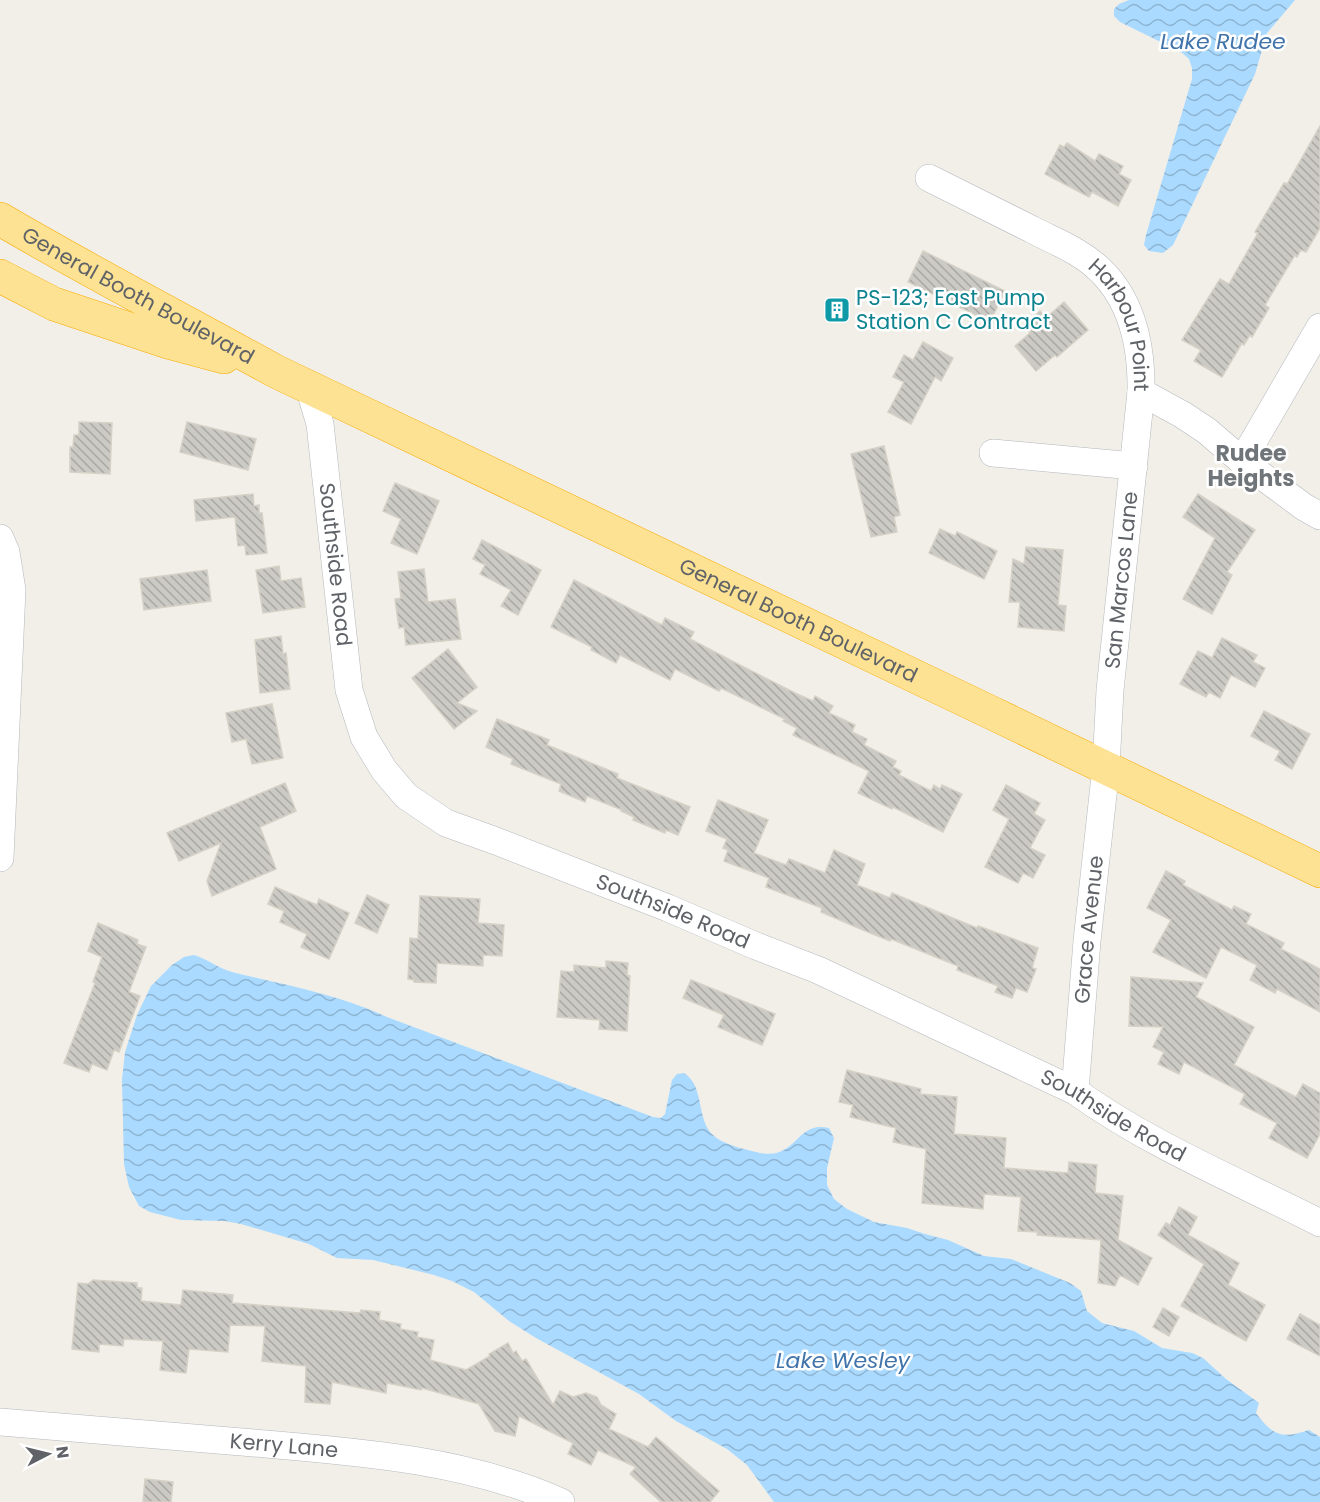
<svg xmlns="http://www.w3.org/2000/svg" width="1320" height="1502" font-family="Poppins,sans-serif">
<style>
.water{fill:url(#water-waves)}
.building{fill:url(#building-back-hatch);stroke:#d6d1c6;stroke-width:1.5}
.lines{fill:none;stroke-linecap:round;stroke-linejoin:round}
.minor-casing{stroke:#b5b8bc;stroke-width:28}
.highway-casing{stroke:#f9ab00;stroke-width:34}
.minor{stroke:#fff;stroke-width:27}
.highway{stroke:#fde293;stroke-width:33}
.labels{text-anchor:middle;stroke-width:5;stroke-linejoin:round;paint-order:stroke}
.street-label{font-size:21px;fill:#5f6368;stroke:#fff}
.culture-label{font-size:21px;fill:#0d838f;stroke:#fff;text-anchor:start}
.water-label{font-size:22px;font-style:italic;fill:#4174aa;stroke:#fff}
.neighbourhood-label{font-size:22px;font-weight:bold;fill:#70757a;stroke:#fff}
</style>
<defs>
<pattern id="water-waves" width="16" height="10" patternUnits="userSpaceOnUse" patternTransform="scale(1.5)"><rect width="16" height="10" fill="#aadaff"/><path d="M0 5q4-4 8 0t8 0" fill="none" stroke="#8eb4d2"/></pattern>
<pattern id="building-back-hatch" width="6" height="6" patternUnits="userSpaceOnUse" patternTransform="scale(1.5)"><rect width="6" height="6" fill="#cccac5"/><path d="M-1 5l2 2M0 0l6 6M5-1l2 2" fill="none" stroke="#a9a8a4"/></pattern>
</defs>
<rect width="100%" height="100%" fill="#f1efe8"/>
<g class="water">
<path d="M1129 0H1295L1267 33 1255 74 1173 245 1163 253 1149 251 1144 245 1146 235 1192 79V68L1189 59 1181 52 1120 22 1114 16V9L1119 4Z"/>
<path d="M194 955C207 959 218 968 232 972 284 985 338 994 387 1017L653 1117 661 1118 665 1114 672 1080 677 1074 684 1073C705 1086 696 1120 713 1135 722 1144 743 1149 756 1152 798 1163 794 1120 829 1128L834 1138 827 1168V1185L834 1199 847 1209 874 1222 907 1228 925 1234 948 1240 984 1256 1011 1259 1070 1283 1081 1291 1087 1311 1102 1323 1134 1331 1162 1348 1192 1353 1203 1358 1226 1379 1259 1403 1256 1413C1273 1436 1282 1439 1309 1430L1320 1437V1502H774L747 1465 727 1449 676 1421 639 1394 536 1338 509 1321 474 1292 452 1281 434 1275 373 1260 337 1258 309 1244 241 1224 225 1221 181 1220 150 1212 139 1206 129 1187 124 1164 122 1080 125 1052 137 1015 151 986 172 965 184 957Z"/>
</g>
<g class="building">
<path d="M1320 126V228L1306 252 1301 250 1297 257 1295 255 1265 305 1269 308 1252 337 1250 335 1244 345 1242 343 1222 377 1194 361 1201 350 1182 340 1220 279 1229 284 1258 233 1255 232 1284 183 1287 184Z"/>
<path d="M1067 143 1095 161 1099 154 1123 166 1119 174 1131 180 1118 206 1092 192 1089 197 1045 174 1060 145 1064 147Z"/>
<path d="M923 251 1005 291 990 322 908 282Z"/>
<path d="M1064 302 1088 330 1057 357 1055 355 1036 371 1015 346 1030 333 1024 325 1040 311 1046 318Z"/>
<path d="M923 342 953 358 941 381 935 377 911 424 888 412 904 382 893 377 904 355 913 360Z"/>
<path d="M79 422 112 423 110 474 70 472V447H73L74 435H79Z"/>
<path d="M187 422 256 439 248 470 180 452Z"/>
<path d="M884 446 900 515 894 517 897 532 871 537 851 454Z"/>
<path d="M395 483 439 501 417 554 391 543 401 519 383 511Z"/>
<path d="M253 494 254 506 259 505V513H262L267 553 246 555 245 545 238 546 235 517 196 521 194 500Z"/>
<path d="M1198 494 1255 530 1227 572 1232 575 1212 614 1183 599 1215 538 1183 517Z"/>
<path d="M940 529 955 536 957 532 997 551 984 579 929 553Z"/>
<path d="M482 540 541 570 518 615 501 606 511 590 480 574 485 565 473 559Z"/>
<path d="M1026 547 1063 550 1058 605 1066 606 1064 631 1018 627 1020 602H1009L1013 559 1024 564Z"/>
<path d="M279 566 281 581 301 578 305 607 263 613 256 570Z"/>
<path d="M424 569 428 602 455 599 461 639 406 645 404 627 399 628 395 599 401 598 398 572Z"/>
<path d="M207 570 211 601 144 610 140 579Z"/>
<path d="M574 580 662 625 665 618 694 632 690 639 734 662 797 694 813 701 815 696 833 706 829 713 855 725 852 732 867 739 864 745 896 761 893 767 901 771 899 775 931 791 934 785 940 789 942 785 962 794 943 832 893 807 892 809 858 793 869 771 793 735 797 728 783 721 785 719 721 688 719 691 675 669 670 680 620 655 616 663 591 650 592 647 551 627Z"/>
<path d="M281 636 283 654 286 653 290 689 260 693 255 640Z"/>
<path d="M1222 638 1257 655 1253 662 1265 668 1255 687 1231 675 1220 698 1209 692 1206 697 1180 684 1198 651 1212 658Z"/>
<path d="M448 649 477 687 457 703 477 711 454 729 412 678Z"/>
<path d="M272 704 283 758 252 764 246 739 232 742 226 713Z"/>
<path d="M1264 711 1310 734 1292 769 1275 760 1280 751 1251 736Z"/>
<path d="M497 719 549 740 547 745 618 774 617 778 690 807 678 835 666 830 665 833 633 820 634 817 621 811 622 810 587 796 585 802 559 791 561 784 511 764 513 759 486 747Z"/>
<path d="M285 783 296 811 260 827 276 869 212 896 207 881 221 843 179 861 167 833Z"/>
<path d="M1006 785 1040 803 1034 814 1045 820 1030 848 1045 855 1033 878 1023 873 1018 883 985 867 1009 819 993 810Z"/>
<path d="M718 800 768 820 754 853 786 865 789 859 825 873 834 850 865 864 857 885 890 898 892 893 977 928 978 926 1038 948 1032 968 1036 969 1027 992 1016 988 1012 998 995 992 998 986 957 970 958 966 891 939 890 941 863 930 821 912 822 908 766 887 769 878 724 861 728 850 723 848 727 839 706 831Z"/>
<path d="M1166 871 1185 881 1183 885 1232 910 1234 906 1251 914 1246 924 1284 943 1281 949 1320 969V1012L1277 989 1275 993 1250 980 1257 965 1221 947 1206 978 1153 952 1171 920 1147 908Z"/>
<path d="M275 887 317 905 319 899 349 913 329 959 301 947 307 934 280 922 284 911 268 904Z"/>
<path d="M367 895 389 905 377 933 355 923Z"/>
<path d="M420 896 480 899 478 923 504 925 502 956 483 955V966L437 963 436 983 414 982V980L408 979 410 938 418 939Z"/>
<path d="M98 923 138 940 137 944 146 947 129 992 140 996 119 1052 114 1050 107 1070 92 1064 89 1072 64 1063 95 983 93 982 102 957 88 951Z"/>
<path d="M606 961 628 963 627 975 630 976 627 1031 599 1029 600 1020 557 1017 561 971 574 972V965L606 968Z"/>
<path d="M1131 977 1203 983 1196 997 1254 1027 1234 1065 1296 1097 1303 1084 1320 1093V1134L1307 1158 1269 1138 1277 1123 1240 1104 1245 1094 1184 1062 1179 1074 1158 1064 1164 1052 1153 1047 1163 1027 1129 1026Z"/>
<path d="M691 980 775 1014 762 1045 718 1027 724 1015 683 998Z"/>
<path d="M847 1070 921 1089 920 1094 957 1097 954 1134 1006 1138 1004 1168 1068 1173 1069 1162 1097 1165 1095 1193 1123 1196 1118 1240 1152 1258 1138 1285 1120 1275 1115 1286 1098 1283 1101 1240 1037 1235 1038 1232 1018 1231 1021 1197 984 1194 983 1209 922 1203 926 1149 893 1142 896 1128 850 1117 853 1105 839 1102Z"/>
<path d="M1179 1207 1197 1217 1188 1235 1239 1263 1228 1285 1265 1305 1246 1341 1181 1306 1204 1264 1158 1235 1166 1223 1170 1225Z"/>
<path d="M93 1280 137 1283V1288H142L141 1301 181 1305 183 1290 233 1295 232 1303 360 1313 361 1310 380 1312 379 1320 401 1324 400 1329 418 1332 417 1337 434 1340 430 1360 466 1370 490 1356 489 1354 508 1343 513 1353 516 1351 522 1361 526 1359 553 1405 560 1391 573 1397 586 1393 597 1397 601 1405 616 1414 609 1429 648 1447 656 1437 719 1491 710 1502H661L630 1474 636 1467 598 1450 591 1465 568 1454 573 1443 519 1416 515 1436 495 1431 479 1404 422 1388 421 1390 387 1383 386 1393 332 1382 330 1404 305 1402 306 1366 262 1361 265 1326 230 1325 228 1352 189 1349 186 1373 160 1370 163 1341 124 1339 123 1346 99 1344V1352L72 1349 78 1283 88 1284Z"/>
<path d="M1163 1308 1179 1317 1169 1336 1153 1327Z"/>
<path d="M1300 1314 1320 1325V1356L1287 1339Z"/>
<path d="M145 1479 173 1482 171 1502H143Z"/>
</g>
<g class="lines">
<defs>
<g id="minor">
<path id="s1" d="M929 178C963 195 997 212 1031 229 1046 237 1061 243 1076 252 1128 282 1142 336 1141 392L1183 415 1207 431 1242 461 1304 507 1320 516"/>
<path id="s2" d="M309 387 320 424 349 690 364 737 384 770 406 796 446 823 496 841 668 908 756 946 818 970 1075 1091C1150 1145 1238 1181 1320 1223"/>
<path d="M993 453 1134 466"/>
<path d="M1242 461 1320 327"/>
<path d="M0 538 6 552 12 590 0 858"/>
<path id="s3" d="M1075 1091 1087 941 1106 767 1110 690 1141 392"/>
<path id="s4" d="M0 1422C85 1429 169 1436 254 1443 358 1452 464 1459 561 1502"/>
</g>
<g id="highway">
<path id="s5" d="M0 219C90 272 183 320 275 371L990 712 1320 871"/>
<path d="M0 276 54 304 168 342 224 357"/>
</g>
</defs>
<use href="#minor" class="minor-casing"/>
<use href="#highway" class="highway-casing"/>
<use href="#minor" class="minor"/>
<use href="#highway" class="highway"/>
</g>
<defs>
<symbol id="building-square" viewBox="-11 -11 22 22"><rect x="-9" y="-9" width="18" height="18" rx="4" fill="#0f9aa8" stroke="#fff"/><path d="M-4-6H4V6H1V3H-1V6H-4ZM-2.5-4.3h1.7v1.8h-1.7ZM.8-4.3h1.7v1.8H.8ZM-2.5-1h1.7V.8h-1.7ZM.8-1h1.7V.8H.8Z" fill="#fff"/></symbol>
</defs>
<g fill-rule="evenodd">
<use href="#building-square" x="822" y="295" width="30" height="30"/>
</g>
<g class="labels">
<g class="street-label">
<text dy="7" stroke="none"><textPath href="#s5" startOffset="158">General Booth Boulevard</textPath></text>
<text dy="7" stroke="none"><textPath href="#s1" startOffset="255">Harbour Point</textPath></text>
<text dy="7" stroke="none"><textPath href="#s2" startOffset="180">Southside Road</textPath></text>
<text dy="7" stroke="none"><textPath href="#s3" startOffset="513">San Marcos Lane</textPath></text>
<text dy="7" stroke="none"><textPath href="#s5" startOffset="894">General Booth Boulevard</textPath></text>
<text dy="7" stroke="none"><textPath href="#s2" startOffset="720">Southside Road</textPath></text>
<text dy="7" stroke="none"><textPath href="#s3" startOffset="162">Grace Avenue</textPath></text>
<text dy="7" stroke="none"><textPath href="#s2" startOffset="1206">Southside Road</textPath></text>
<text dy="7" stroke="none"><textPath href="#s4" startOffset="285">Kerry Lane</textPath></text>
</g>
<g class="culture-label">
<text x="856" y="305">PS-123; East Pump<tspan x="856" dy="24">Station C Contract</tspan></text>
</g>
<g class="water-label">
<text x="1223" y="49">Lake Rudee</text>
<text x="843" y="1368">Lake Wesley</text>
</g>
<g class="neighbourhood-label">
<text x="1251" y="461">Rudee<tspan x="1251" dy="25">Heights</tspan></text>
</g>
</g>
<g transform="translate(48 1454) rotate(83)" stroke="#ffffff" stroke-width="4.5" paint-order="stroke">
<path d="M0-4.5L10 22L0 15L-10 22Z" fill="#5f6368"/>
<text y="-9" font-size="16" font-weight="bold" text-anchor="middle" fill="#5f6368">N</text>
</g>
</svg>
